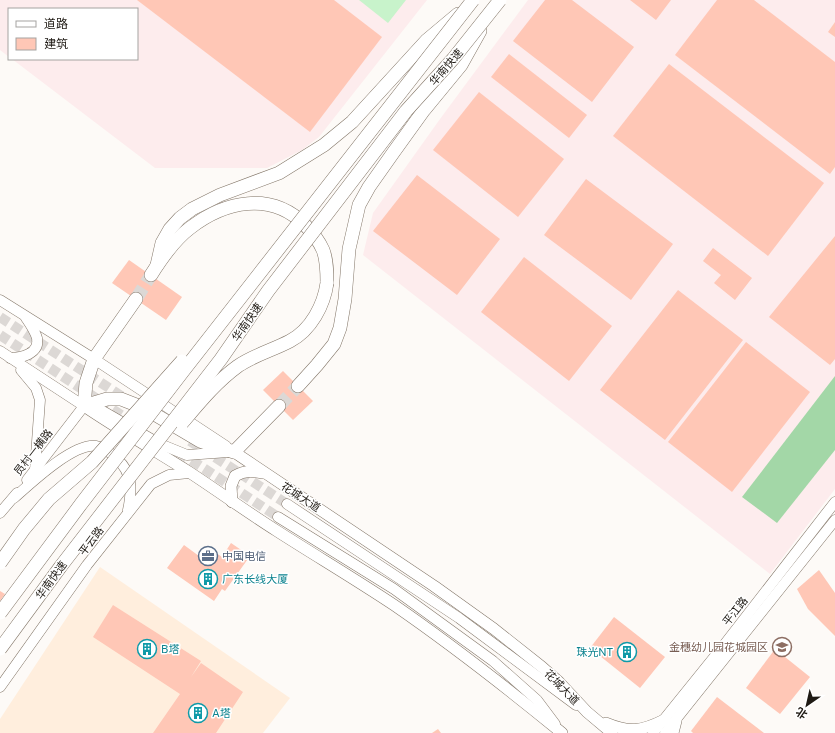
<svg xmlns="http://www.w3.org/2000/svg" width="835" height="733" font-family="'Public Sans','Noto Sans SC',sans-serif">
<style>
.built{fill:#fed}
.industrial{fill:#fdeced}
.green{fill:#c8f3cb}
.forest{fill:#a3d7a7}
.building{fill:#ffc7b6}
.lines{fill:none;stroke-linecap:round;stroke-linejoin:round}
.secondary-tunnel{stroke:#dcd8d5;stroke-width:10;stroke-dasharray:10 5;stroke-linecap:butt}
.highway-tunnel{stroke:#dcd8d5;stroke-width:13;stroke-dasharray:13 6;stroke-linecap:butt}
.secondary-casing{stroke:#837668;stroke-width:11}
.primary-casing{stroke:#837668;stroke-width:12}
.highway-casing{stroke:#837668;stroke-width:14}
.secondary{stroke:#fff;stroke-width:10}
.primary{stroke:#fff;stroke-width:11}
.highway{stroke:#fff;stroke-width:13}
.highway-bridge-casing{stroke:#837668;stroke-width:14;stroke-linecap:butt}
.highway-bridge{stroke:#fff;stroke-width:13}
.labels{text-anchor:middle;stroke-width:3;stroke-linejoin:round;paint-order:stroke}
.street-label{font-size:11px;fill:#1f1a14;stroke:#fff}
.service-label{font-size:11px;fill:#4e5e75;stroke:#fff;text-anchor:start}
.culture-label{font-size:11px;fill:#0d838f;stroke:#fff;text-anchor:start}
.education-label{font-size:11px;fill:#785e54;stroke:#fff;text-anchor:end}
</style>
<rect width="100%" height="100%" fill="#fdfaf7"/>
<path class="built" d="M100 567 290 698 263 733H0V719Z"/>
<g class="industrial">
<path d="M0 0H427L319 137 302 150 267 168H155L12 59H137V9H9V57L0 50Z"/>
<path d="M528 0H835V489L770 574 363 255 373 213 440 119Z"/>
</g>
<path class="green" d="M359 0H406L388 23Z"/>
<path class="forest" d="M835 376V450L777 523 742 497Z"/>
<g class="building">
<path d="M137 0H334L382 37 310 132Z"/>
<path d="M545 0H572L634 47 592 102 513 41Z"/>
<path d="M630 0H671L656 20Z"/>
<path d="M717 0H754L835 62V167L830 174 675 55Z"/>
<path d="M835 22V37L828 32Z"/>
<path d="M509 54 587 115 569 138 491 77Z"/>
<path d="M669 64 824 183 768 256 613 136Z"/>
<path d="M479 92 564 159 518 217 433 150Z"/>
<path d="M417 175 500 239 457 295 373 231Z"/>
<path d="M586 179 673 244 631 300 544 235Z"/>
<path d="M835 236V359L830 365 769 317Z"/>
<path d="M713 248 752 278 735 300 714 283 721 275 703 261Z"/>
<path d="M524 257 612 326 569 381 481 312Z"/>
<path d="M129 260 182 297 166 320 112 283Z"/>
<path d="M678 290 743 340 665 440 600 390Z"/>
<path d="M746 342 810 392 732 492 668 442Z"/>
<path d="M283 371 313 401 293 420 263 390Z"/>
<path d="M231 543 250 556 225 591 222 589 214 601 167 568 184 545 199 556 206 546 222 557Z"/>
<path d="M819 570 835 593V636L808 609 797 589Z"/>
<path d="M0 591 5 594 0 601Z"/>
<path d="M113 605 201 661 191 677 201 663 243 692 216 733H153L180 694 93 637Z"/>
<path d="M614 617 665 657 640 688 590 648Z"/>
<path d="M775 649 810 677 780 714 746 688Z"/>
<path d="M717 697 764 733H693L691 731Z"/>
<path d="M438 729 441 733H432Z"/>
</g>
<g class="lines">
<g class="secondary-tunnel">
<path d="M0 317 126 399"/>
<path d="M0 335 135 424"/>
<path d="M190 441 287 504"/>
<path d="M179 452 278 517"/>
</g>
<g class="highway-tunnel">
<path d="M136 299 151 275"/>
<path d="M279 406 298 386"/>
</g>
<defs>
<g id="secondary">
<path d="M0 300 94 359 226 446"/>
<path d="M0 351 84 406 101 410 160 444 187 455 228 452"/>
<path d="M10 358C21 358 40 354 37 338 35 331 30 324 26 318"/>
<path d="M21 370 36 388 40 400 35 470"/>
<path d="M27 480 84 406"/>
<path d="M14 498C31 483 73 443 96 446 104 447 112 454 117 459 133 473 132 491 128 510"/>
<path d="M287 504 459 618 576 705"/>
<path d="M0 513 17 493"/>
<path d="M278 517 394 589 493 661 537 700 555 724"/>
<path d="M0 687 87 565 151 484 169 475 189 473"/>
<path d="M653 733 724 645 835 502"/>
<path d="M665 733 835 520"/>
</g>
<g id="primary">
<path d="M84 406C118 429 154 450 189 472 218 491 247 512 277 531 316 556 355 579 394 605 452 645 507 688 562 733"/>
<path d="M234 452 434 586 494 629 542 667 559 682 587 712 612 733"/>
<path d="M232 502 231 486 235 476C245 470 253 471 263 473"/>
<path d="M606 723C630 733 642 731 664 720"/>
<path d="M673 733 676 721"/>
</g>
<g id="highway">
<path d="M157 265 162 243 170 229 180 218 192 209 220 195 279 173 324 145 352 122 427 40 458 14"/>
<path d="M151 275C161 259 174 240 190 228 225 201 271 191 305 225 312 232 319 241 323 250 327 260 327 272 327 283"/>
<path d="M136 299 94 359 86 383 84 406 107 399H121L144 408 200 441 234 452 279 406"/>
<path d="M298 386 317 365 334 344 340 328 345 299 349 249 359 205 369 187 393 153 424 110 461 65 480 31"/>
</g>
</defs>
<use href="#secondary" class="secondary-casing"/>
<use href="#primary" class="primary-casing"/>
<use href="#highway" class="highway-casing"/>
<use href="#secondary" class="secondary"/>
<use href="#primary" class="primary"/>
<use href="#highway" class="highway"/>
<defs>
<g id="highway-bridge">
<path d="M182 423C199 403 216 382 238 366 254 355 273 350 290 341 311 330 324 305 327 283"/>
<path d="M0 563 24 529 49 499 92 462 182 361"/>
<path d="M0 613 81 504 184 370 473 0"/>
<path d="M0 649 61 566 221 359 268 291 406 111 453 59 500 0"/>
</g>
</defs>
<use href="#highway-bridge" class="highway-bridge-casing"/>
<use href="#highway-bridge" class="highway-bridge"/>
</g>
<defs>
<symbol id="office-ring" viewBox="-11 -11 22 22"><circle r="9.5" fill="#fff" stroke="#5c6f8a" stroke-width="1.5"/><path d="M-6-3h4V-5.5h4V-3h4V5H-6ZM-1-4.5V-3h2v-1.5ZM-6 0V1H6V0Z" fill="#5c6f8a"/></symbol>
<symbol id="building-ring" viewBox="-11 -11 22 22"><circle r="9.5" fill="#fff" stroke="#0f9aa8" stroke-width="1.5"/><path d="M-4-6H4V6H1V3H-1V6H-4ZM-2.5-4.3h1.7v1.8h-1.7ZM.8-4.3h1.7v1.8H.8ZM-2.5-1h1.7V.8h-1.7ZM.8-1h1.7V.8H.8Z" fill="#0f9aa8"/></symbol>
<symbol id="school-ring" viewBox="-11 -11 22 22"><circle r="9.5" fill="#fff" stroke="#8d6e63" stroke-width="1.5"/><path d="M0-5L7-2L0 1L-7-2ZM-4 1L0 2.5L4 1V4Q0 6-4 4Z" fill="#8d6e63"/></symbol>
</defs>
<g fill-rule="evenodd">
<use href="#office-ring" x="197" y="545" width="22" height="22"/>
<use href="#building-ring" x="197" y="568" width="22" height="22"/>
<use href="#school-ring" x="771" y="636" width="22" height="22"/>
<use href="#building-ring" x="136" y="638" width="22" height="22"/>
<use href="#building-ring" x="616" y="641" width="22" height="22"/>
<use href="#building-ring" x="187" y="702" width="22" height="22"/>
</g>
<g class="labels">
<g class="street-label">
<text transform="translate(446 67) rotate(-49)" y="4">华南快速</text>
<text transform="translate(247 322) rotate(-55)" y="4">华南快速</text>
<text transform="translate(33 452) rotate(-52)" y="4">员村一横路</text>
<text transform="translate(301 497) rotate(33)" y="4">花城大道</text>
<text transform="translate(91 541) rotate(-53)" y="4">平云路</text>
<text transform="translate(51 580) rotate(-54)" y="4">华南快速</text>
<text transform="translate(735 611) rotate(-52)" y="4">平江路</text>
<text transform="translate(562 687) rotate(46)" y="4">花城大道</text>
</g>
<g class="service-label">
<text x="222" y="560">中国电信</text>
</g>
<g class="culture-label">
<text x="222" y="583">广东长线大厦</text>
<text x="161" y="653">B塔</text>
<text x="613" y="656" text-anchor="end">珠光NT</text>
<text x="212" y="717">A塔</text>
</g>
<g class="education-label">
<text x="768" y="651">金穗幼儿园花城园区</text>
</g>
</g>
<rect x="8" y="8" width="130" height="52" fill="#ffffff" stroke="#a5a3a1"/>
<rect x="16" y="21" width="20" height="6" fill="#ffffff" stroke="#a5a3a1"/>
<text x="44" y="28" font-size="12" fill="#1f1a14">道路</text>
<rect x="16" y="38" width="20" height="12" fill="#ffc7b6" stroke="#a5a3a1"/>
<text x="44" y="48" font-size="12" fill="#1f1a14">建筑</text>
<g transform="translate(807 705) rotate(214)" stroke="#ffffff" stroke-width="3" paint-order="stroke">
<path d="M0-3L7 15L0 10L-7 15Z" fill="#1f1a14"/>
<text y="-6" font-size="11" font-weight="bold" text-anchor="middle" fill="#1f1a14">北</text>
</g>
</svg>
